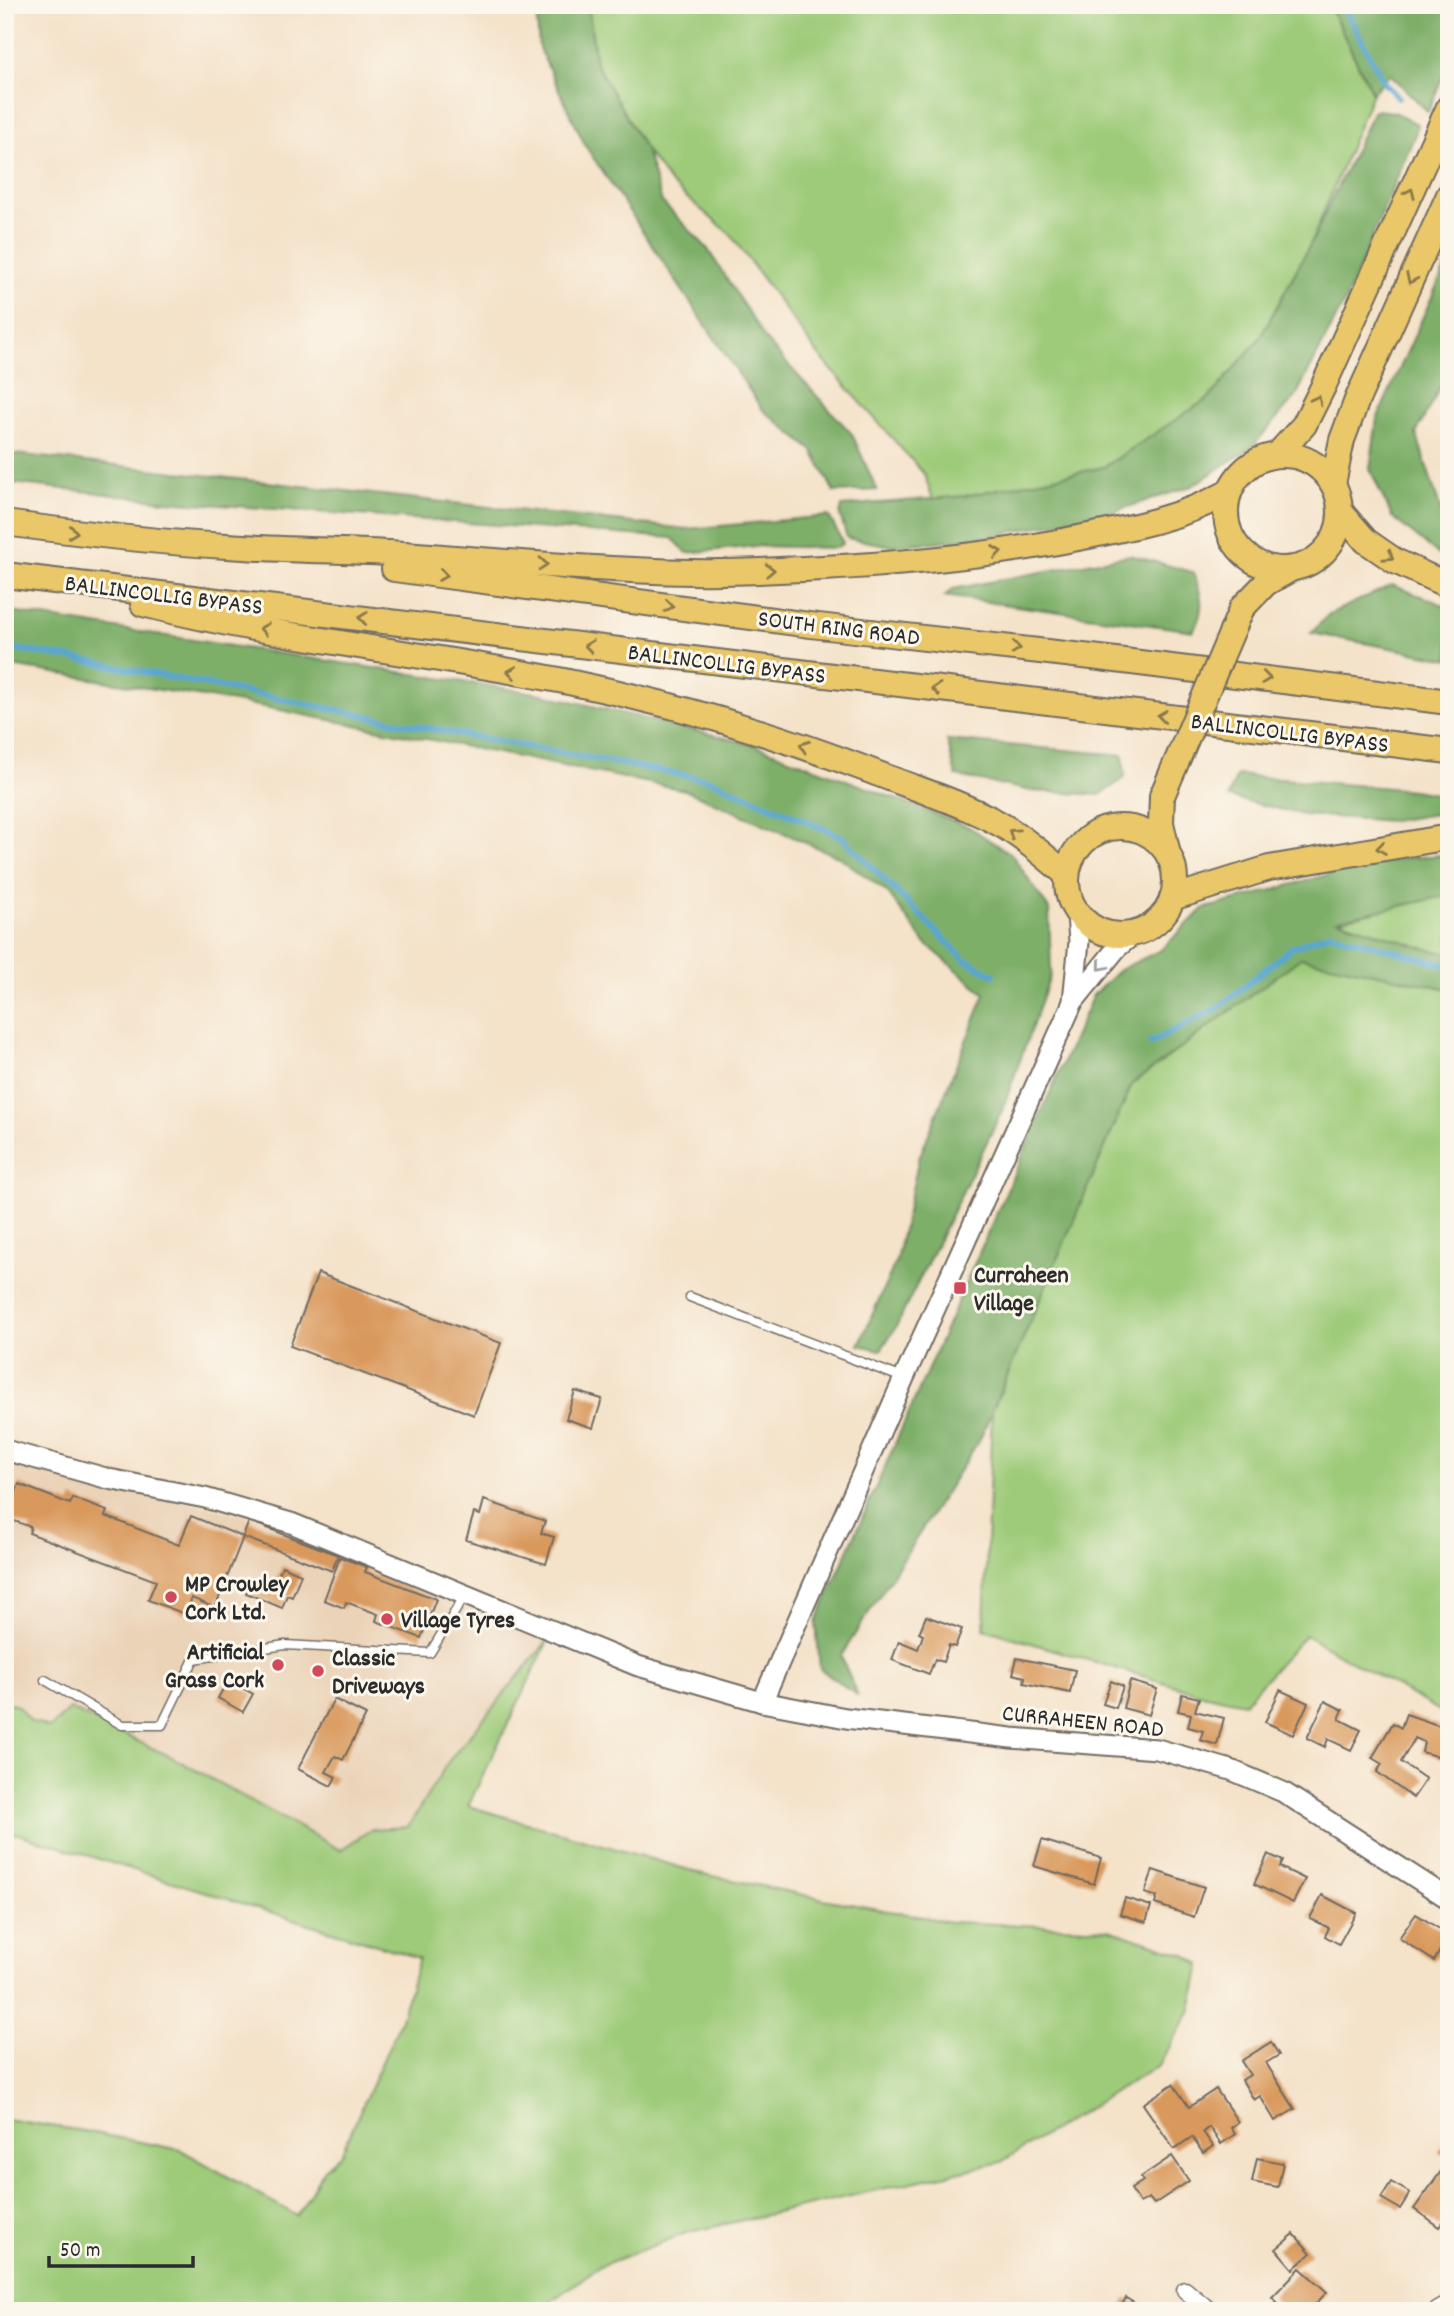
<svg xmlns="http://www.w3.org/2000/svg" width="1454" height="2316" font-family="Dekko,sans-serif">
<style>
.built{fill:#ebd3b8}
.green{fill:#9ecb79;stroke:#647b52;stroke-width:2}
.forest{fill:#7eaf69;stroke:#546d4a;stroke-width:2}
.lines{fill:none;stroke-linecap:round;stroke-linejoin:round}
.stream{stroke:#59a6d2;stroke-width:6}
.building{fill:#d9995b}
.service-casing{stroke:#716b62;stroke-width:11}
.minor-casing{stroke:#716b62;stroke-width:19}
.tertiary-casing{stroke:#716b62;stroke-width:23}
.trunk-casing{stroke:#716b62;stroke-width:28}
.service{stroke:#fff;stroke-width:8}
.minor{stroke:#fff;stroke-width:16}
.tertiary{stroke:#fff;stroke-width:19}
.trunk{stroke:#eac769;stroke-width:24}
.trunk-bridge-casing{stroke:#716b62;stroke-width:28;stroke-linecap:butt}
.trunk-bridge{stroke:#eac769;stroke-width:24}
.oneway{stroke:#8a794a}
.oneway2{stroke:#a0a0a0}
.poi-dot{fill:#d1495b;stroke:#fbf7ec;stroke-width:2.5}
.labels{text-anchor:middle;stroke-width:6;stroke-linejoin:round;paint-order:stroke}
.street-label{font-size:24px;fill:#2b2b2b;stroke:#fbf7ec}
.poi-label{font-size:24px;font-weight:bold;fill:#2b2b2b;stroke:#fbf7ec;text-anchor:start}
</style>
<rect width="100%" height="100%" fill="#fbf7ec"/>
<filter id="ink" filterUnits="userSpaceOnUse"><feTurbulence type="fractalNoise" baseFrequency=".0143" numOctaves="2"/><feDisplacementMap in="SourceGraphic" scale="14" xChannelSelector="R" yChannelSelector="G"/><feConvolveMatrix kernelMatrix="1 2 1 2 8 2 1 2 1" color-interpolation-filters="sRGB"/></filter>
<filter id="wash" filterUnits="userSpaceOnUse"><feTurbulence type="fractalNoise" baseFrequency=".00686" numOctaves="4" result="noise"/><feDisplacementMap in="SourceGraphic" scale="28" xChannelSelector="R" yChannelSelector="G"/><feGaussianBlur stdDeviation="1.57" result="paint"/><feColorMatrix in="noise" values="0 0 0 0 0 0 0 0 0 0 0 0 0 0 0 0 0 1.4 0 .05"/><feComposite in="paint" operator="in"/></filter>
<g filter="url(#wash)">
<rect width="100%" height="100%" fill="#f4e2c9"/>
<path class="built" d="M5 1460 251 1517 549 1639 448 1762 407 1827 372 1829 340 1850 179 1761 70 1709 51 1728 30 1721 18 1706 5 1702Z"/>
<g class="green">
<path d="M588 5H1329L1372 93 1312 241 1260 338 1211 397 1104 467 965 496 933 499 924 474 817 353 730 234 671 184 646 151 596 64Z"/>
<path d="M1449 895V954L1423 948 1337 920Z"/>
<path d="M1301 957 1449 989V1716L1305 1635 1244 1703 1206 1695 984 1629 992 1410 1132 1084Z"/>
<path d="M549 1639 468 1806 703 1874 828 1900 951 1922 1109 1929 1186 1955 1200 1964 1191 2010 1159 2065 1001 2162 686 2233 600 2266 537 2311H5V2119L83 2131 181 2150 297 2216 324 2169 341 2154 400 2022 419 1958 5 1830V1702L18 1706 30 1721 50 1728 70 1709 179 1761 340 1850 372 1829 408 1827 448 1762Z"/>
</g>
<g class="forest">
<path d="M536 5H588L596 64 646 151 662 202 707 248 767 342 852 434 877 490 834 492 813 451 762 409 586 147 539 48Z"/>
<path d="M1329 5H1449V62L1428 112 1390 74 1372 93Z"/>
<path d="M1374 110 1394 112 1417 124 1416 132 1347 297 1295 398 1252 447 1192 486 1115 511 986 537 892 546 847 538 840 515 842 506 965 496 1104 467 1210 397 1260 338 1312 241Z"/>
<path d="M1449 259V370L1416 433 1442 514 1449 517V563L1392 517 1370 469 1377 419Z"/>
<path d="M5 453 687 529 829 516 843 543 836 548 757 546 687 553 672 538 165 501 5 482Z"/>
<path d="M1130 555 1193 572C1202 596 1206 608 1193 631L945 596 953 589Z"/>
<path d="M1392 585 1449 607V659L1311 633 1329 614Z"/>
<path d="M5 611 542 694 755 745 969 827 1012 855 1049 909 1051 974 1001 1113 897 1325 881 1350 859 1345 896 1261 919 1158 985 994 924 942 887 892 841 858 685 790 259 706 5 665Z"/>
<path d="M947 740 1123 755 1125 778 1100 795 1032 791 956 776Z"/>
<path d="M1237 775 1412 790 1449 796V812L1392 821 1304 815 1228 797Z"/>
<path d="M1449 854V895L1338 920 1423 948 1449 954V989L1301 958 1132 1084 981 1437 841 1656 857 1695 820 1669 816 1623 1093 995 1119 970 1161 950 1203 909 1379 861Z"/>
</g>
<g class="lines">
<g class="stream">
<path d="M1343 5 1385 84 1398 97"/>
<path d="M5 647 88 661 443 731 710 780 841 836 964 959 994 975"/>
<path d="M1150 1043 1219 1007 1291 948 1330 933 1449 966"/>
</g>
</g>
<g id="blocks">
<g class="building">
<path d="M318 1273 501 1343 474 1415 290 1346Z"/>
<path d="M575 1391 602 1399 593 1428 566 1419Z"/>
<path d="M19 1484 70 1504 73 1498 107 1511 105 1516 179 1545 191 1516 243 1537 215 1608 192 1598 185 1614 148 1600 156 1581 29 1533 31 1527 6 1518Z"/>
<path d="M484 1500 545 1521 541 1533 554 1537 546 1564 466 1540 474 1513 480 1515Z"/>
<path d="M249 1521 338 1555 332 1571 243 1537Z"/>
<path d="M340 1557 367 1567 365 1572 436 1599 421 1638 376 1621 378 1614 346 1602 344 1608 324 1600Z"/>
<path d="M282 1566 301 1574 292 1597 287 1595 282 1608 246 1593 252 1578 274 1587Z"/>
<path d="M926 1616 962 1629 955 1647 949 1645 943 1662 935 1659 929 1674 892 1660 899 1641 918 1649 923 1635 919 1633Z"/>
<path d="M1017 1658 1075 1670 1070 1693 1024 1683 1025 1677 1013 1674Z"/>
<path d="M228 1680 253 1694 243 1712 218 1698Z"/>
<path d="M1111 1681 1123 1686 1116 1708 1103 1704Z"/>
<path d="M1130 1681 1157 1689 1149 1715 1123 1708Z"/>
<path d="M1280 1690 1308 1703 1293 1735 1265 1722Z"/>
<path d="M1182 1694 1199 1698 1195 1711 1224 1718 1217 1745 1200 1740 1203 1731 1188 1727 1191 1714 1178 1711Z"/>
<path d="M334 1699 366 1715 343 1760 335 1756 326 1772 336 1777 331 1786 298 1769Z"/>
<path d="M1325 1701 1343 1710 1339 1719 1361 1730 1351 1750 1328 1739 1325 1747 1307 1738Z"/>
<path d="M1406 1714 1449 1729V1738L1442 1758 1422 1752 1424 1742 1415 1738 1401 1762 1426 1779 1413 1798 1377 1772 1382 1764 1372 1758 1393 1723 1401 1728Z"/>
<path d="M1042 1840 1101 1858 1094 1884 1034 1866Z"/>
<path d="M1268 1854 1283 1861 1280 1867 1305 1879 1293 1903 1254 1884Z"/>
<path d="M1153 1870 1204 1887 1194 1917 1155 1904 1157 1897 1145 1893Z"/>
<path d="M1322 1895 1356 1913 1339 1944 1325 1936 1329 1928 1310 1918Z"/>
<path d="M1125 1898 1151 1906 1146 1922 1120 1914Z"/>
<path d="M1416 1914 1449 1935 1434 1961 1399 1938Z"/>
<path d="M1271 2042 1279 2055 1266 2063 1295 2109 1275 2121 1260 2096 1254 2100 1242 2080 1250 2075 1241 2061Z"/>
<path d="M1173 2084 1189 2107 1216 2089 1238 2122 1231 2128 1235 2134 1221 2144 1209 2127 1203 2132 1213 2146 1203 2153 1192 2137 1174 2149 1143 2104Z"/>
<path d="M1449 2136V2159L1438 2152Z"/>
<path d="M1172 2156 1189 2181 1154 2204 1149 2198 1140 2203 1131 2189 1143 2181 1141 2177Z"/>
<path d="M1257 2158 1283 2163 1278 2187 1252 2182Z"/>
<path d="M1442 2170 1449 2175V2214L1439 2227 1414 2209Z"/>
<path d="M1391 2182 1410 2193 1400 2209 1381 2198Z"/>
<path d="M1294 2234 1311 2253 1293 2269 1276 2249Z"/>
<path d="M1300 2268 1327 2292 1309 2311H1286L1272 2297Z"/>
<path d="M1126 2298 1147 2311H1118Z"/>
</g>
</g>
</g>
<g filter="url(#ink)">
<use href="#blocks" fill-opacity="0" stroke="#716b62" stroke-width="2"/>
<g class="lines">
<defs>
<g id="service">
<path d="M690 1297 903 1378"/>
<path d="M45 1680 122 1725H162L194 1659 285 1645 430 1653 465 1595"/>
</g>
<g id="minor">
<path d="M1185 2290 1210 2311"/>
<path d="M1437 2311 1449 2304"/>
</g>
<g id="tertiary">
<path d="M1073 1001 1079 942 1077 914"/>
<path d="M5 1450 109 1479 205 1498 291 1523 638 1666 762 1702 846 1718 1011 1738 1157 1749 1231 1770 1283 1792 1449 1899"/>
<path d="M762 1702 904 1378 1073 1002 1117 948 1135 933"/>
</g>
<g id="trunk">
<circle cx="1283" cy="512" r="57"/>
<path d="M1277 455 1304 425 1323 387 1449 107"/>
<path d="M1333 484 1342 440 1357 400 1449 195"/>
<path d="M1340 511 1366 541 1395 561 1449 586"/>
<path d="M5 523C79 533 153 542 227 546 281 550 335 550 389 553 490 560 591 570 692 572 736 573 779 570 823 568 903 564 983 556 1063 541 1119 530 1179 520 1229 492"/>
<path d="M394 569 810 625 1092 657 1449 702"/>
<path d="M5 575 1449 751"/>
<path d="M143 604C281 639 424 653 564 681 667 702 769 732 868 770 911 787 960 802 1000 824 1024 838 1046 857 1067 875"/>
<path d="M1242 608 1266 583 1291 569"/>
<path d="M1162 796 1161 823 1168 854"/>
<circle cx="1121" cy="881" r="54"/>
<path d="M1172 898 1269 868 1449 837"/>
</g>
</defs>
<use href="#service" class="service-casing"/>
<use href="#minor" class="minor-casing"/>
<use href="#tertiary" class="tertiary-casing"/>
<use href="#trunk" class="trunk-casing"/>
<use href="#service" class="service"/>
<use href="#minor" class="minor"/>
<use href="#tertiary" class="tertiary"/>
<use href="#trunk" class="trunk"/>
<defs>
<path id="trunk-bridge" d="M1162 796 1242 608"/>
</defs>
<use href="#trunk-bridge" class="trunk-bridge-casing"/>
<use href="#trunk-bridge" class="trunk-bridge"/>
</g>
<defs><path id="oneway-chevron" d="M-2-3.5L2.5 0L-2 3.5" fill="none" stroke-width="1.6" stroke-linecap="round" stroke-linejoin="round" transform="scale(1.75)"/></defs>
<g class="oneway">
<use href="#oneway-chevron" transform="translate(1410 193) rotate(-66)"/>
<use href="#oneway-chevron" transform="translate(1411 279) rotate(114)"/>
<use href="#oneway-chevron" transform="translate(1317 400) rotate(-63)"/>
<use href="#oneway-chevron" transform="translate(73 532) rotate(7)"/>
<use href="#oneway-chevron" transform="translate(997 552) rotate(-8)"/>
<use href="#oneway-chevron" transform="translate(1389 556) rotate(33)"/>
<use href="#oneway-chevron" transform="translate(543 564) rotate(4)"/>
<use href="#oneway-chevron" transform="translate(770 570) rotate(-2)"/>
<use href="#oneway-chevron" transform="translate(443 575) rotate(8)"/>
<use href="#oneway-chevron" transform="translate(669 606) rotate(8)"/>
<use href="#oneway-chevron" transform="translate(363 618) rotate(-173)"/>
<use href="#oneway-chevron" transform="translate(264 629) rotate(-171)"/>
<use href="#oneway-chevron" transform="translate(589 646) rotate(-173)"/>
<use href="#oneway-chevron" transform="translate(1016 648) rotate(7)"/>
<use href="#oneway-chevron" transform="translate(512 672) rotate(-170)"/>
<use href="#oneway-chevron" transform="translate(1266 678) rotate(7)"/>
<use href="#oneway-chevron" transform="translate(936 689) rotate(-173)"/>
<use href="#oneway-chevron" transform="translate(1162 716) rotate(-173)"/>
<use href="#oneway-chevron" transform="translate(804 746) rotate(-160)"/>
<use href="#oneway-chevron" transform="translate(1013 833) rotate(-146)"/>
<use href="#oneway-chevron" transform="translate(1381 848) rotate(172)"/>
</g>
<use class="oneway2" href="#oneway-chevron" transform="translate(1102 966) rotate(130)"/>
</g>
<g class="poi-dot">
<rect x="953" y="1281" width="14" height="14" rx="3.5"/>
<circle cx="171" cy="1597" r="7"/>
<circle cx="387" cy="1619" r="7"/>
<circle cx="278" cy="1665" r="7"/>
<circle cx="318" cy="1671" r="7"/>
</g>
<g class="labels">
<g class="street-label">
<text transform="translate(164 594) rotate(7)" y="8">BALLINCOLLIG BYPASS</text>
<text transform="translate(839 627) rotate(7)" y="8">SOUTH RING ROAD</text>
<text transform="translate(727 663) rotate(7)" y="8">BALLINCOLLIG BYPASS</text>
<text transform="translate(1290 732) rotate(7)" y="8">BALLINCOLLIG BYPASS</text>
<text transform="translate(1083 1720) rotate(6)" y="8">CURRAHEEN ROAD</text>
</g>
<g class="poi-label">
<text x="974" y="1282">Curraheen<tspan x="974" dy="28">Village</tspan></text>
<text x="185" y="1591">MP Crowley<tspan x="185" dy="28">Cork Ltd.</tspan></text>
<text x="401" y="1627">Village Tyres</text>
<text x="264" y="1659" text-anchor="end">Artificial<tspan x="264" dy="28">Grass Cork</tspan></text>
<text x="332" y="1665">Classic<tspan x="332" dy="28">Driveways</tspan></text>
</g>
</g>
<rect width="1454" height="2316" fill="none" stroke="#fbf7ec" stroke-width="28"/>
<path d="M49 2256v10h144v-10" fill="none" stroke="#2b2b2b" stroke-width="3.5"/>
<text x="60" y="2256" font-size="21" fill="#2b2b2b" stroke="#fbf7ec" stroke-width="5" paint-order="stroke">50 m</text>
</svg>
